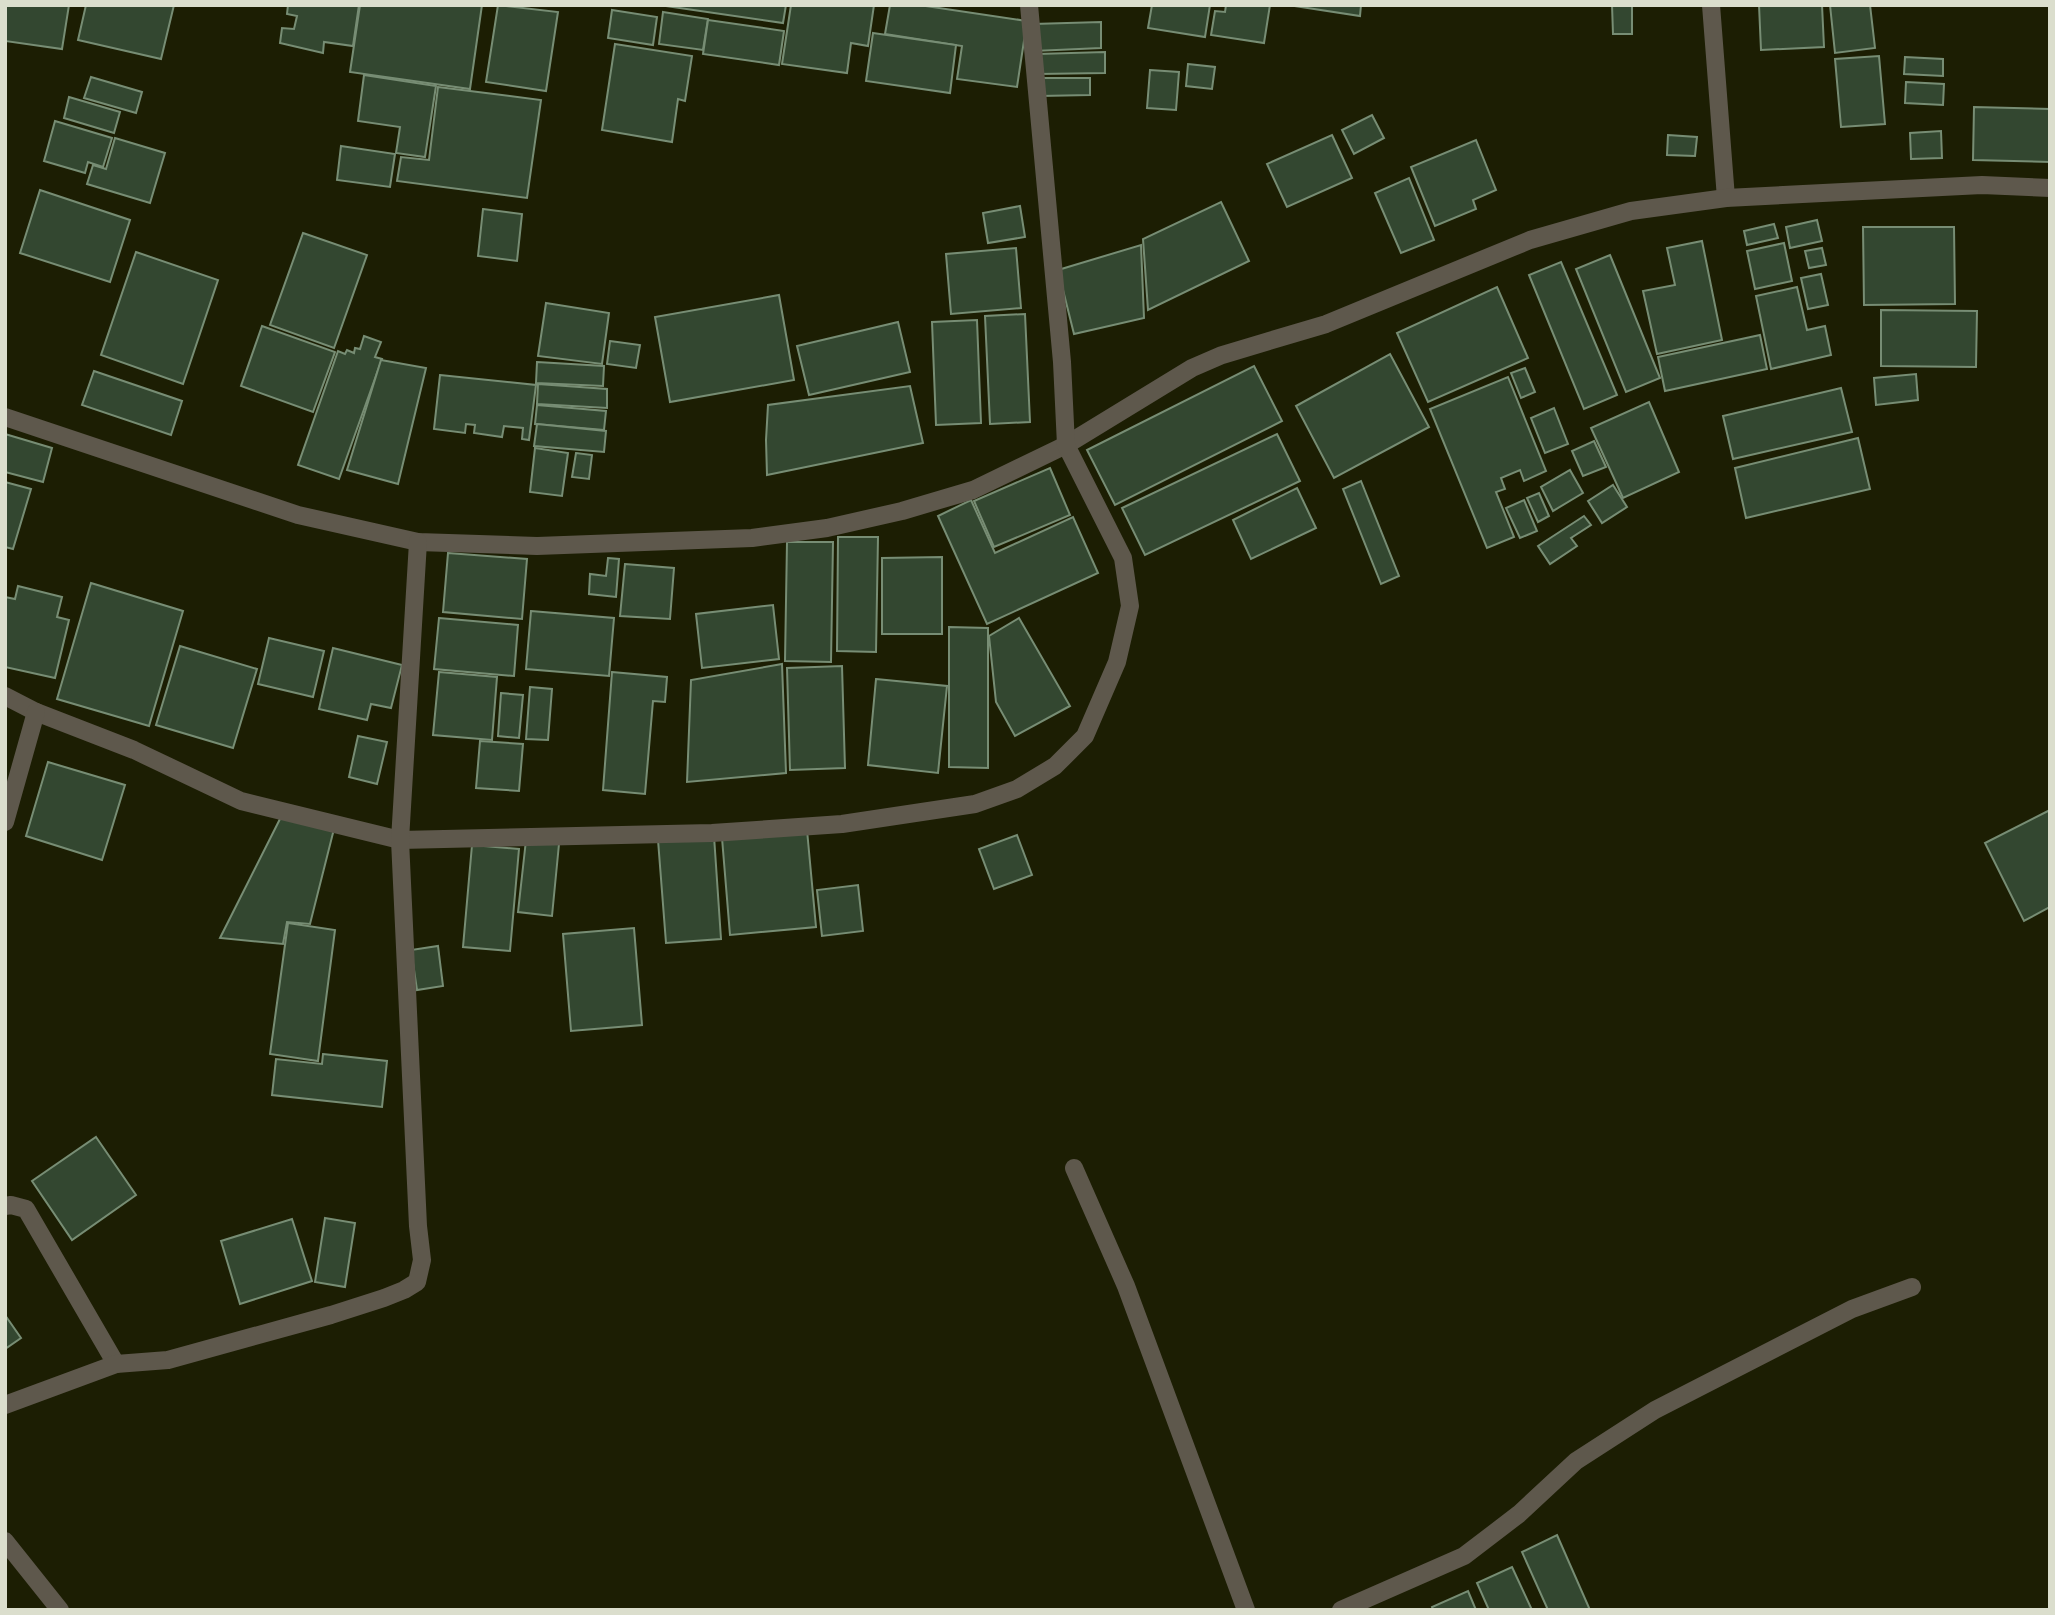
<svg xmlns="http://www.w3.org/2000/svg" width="2055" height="1615" font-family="Arial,sans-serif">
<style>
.building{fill:#334730;stroke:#778d74;stroke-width:2}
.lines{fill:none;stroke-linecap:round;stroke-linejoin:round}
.minor{stroke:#5e584c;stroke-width:18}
</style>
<rect width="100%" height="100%" fill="#1c1e03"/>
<g class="building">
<path d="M5 5H69L62 49 5 41Z"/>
<path d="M86 5H174L161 59 78 40Z"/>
<path d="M288 5H359L353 46 324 42 323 53 280 43 282 28 294 29 297 16 287 14Z"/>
<path d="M360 5H482L470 89 350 72Z"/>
<path d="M498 5 558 12 546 91 486 82Z"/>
<path d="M659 5H786L783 23Z"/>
<path d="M791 5H874L868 46 851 43 847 73 782 64Z"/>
<path d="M890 5H919L1027 21 1017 87 957 79 962 46 885 34Z"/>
<path d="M1152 5H1210L1205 37 1148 28Z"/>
<path d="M1226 5H1270L1264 43 1211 35 1215 11 1225 12Z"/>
<path d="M1288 5H1361L1360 16Z"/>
<path d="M1612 5H1632V34H1613Z"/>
<path d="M1759 5H1822L1824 47 1761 50Z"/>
<path d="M1830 5H1870L1875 48 1835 53Z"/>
<path d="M612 10 657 17 653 45 608 38Z"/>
<path d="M663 12 708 19 703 50 659 44Z"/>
<path d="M708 20 784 31 779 65 703 54Z"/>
<path d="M1101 22V48L1034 51 1033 24Z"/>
<path d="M873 33 956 45 950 93 866 81Z"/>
<path d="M615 44 692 56 685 101 678 99 672 142 602 130Z"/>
<path d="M1105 52V73L1038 74 1037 54Z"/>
<path d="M1879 56 1885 124 1841 127 1835 59Z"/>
<path d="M1905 57 1943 59V76L1904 74Z"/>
<path d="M1188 64 1215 67 1212 89 1186 86Z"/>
<path d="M1150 70 1179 72 1176 110 1147 108Z"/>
<path d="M364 75 436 86 425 157 396 153 400 127 358 121Z"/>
<path d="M91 77 142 92 136 113 84 98Z"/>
<path d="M1039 78H1090V95L1040 96Z"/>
<path d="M1906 82 1944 84 1943 105 1905 103Z"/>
<path d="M438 87 541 100 527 198 397 181 401 157 429 160Z"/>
<path d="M69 97 120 112 114 133 64 118Z"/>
<path d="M1974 107 2050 109V162L1973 160Z"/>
<path d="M1372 115 1384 138 1354 154 1342 130Z"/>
<path d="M55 121 112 138 103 167 88 162 85 173 44 161Z"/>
<path d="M1941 131 1942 158 1911 159 1910 133Z"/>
<path d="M1332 135 1352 178 1287 207 1267 164Z"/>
<path d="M1668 135 1697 137 1695 156 1667 155Z"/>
<path d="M115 138 165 153 150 203 87 184 93 165 106 169Z"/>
<path d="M1476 140 1496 190 1473 200 1476 209 1435 226 1411 167Z"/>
<path d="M341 146 395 154 390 187 337 180Z"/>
<path d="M1409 178 1434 240 1401 253 1375 193Z"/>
<path d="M40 190 130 220 110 282 20 253Z"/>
<path d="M1221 202 1249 261 1148 310 1143 239Z"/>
<path d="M1020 206 1025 237 988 243 983 213Z"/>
<path d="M483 209 522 214 517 261 478 256Z"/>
<path d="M1817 220 1822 241 1790 248 1786 227Z"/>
<path d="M1774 224 1778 238 1747 245 1744 231Z"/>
<path d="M1863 227H1954L1955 304 1864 305Z"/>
<path d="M303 233 367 255 334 348 270 325Z"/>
<path d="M1702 241 1722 340 1657 354 1643 291 1675 285 1667 248Z"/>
<path d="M1784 243 1792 281 1755 289 1747 251Z"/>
<path d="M1141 245 1144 318 1074 334 1058 270Z"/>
<path d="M1016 248 1021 308 951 314 946 254Z"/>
<path d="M1822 248 1826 265 1809 268 1805 251Z"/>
<path d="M136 252 218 280 183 384 101 355Z"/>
<path d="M1610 255 1660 378 1626 392 1576 269Z"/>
<path d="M1561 262 1617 395 1584 409 1529 275Z"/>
<path d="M1821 274 1828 305 1808 309 1801 278Z"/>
<path d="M1497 287 1528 358 1428 402 1397 333Z"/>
<path d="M1797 287 1807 330 1825 326 1831 355 1771 369 1756 296Z"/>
<path d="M779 295 794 380 670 402 655 317Z"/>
<path d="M546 303 609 313 602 364 538 356Z"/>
<path d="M1881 310 1977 311 1976 367 1881 366Z"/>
<path d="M1025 314 1030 422 990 424 985 316Z"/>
<path d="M977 320 981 423 936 425 932 322Z"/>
<path d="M898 322 910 372 809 395 797 346Z"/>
<path d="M262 326 335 352 313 412 241 386Z"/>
<path d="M1760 335 1767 369 1665 391 1658 357Z"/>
<path d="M364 336 381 342 375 357 382 359 339 479 298 465 338 351 345 354 347 350 354 353 355 348 360 349Z"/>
<path d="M610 341 640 345 636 368 607 364Z"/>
<path d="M1390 354 1429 427 1334 478 1296 406Z"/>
<path d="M381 360 426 368 398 484 347 470Z"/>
<path d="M537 362 604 366 603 386 536 383Z"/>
<path d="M1254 366 1282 421 1115 505 1087 450Z"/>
<path d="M1525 368 1535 392 1521 398 1511 373Z"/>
<path d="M94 371 182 401 171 435 82 405Z"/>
<path d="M1916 374 1918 400 1876 405 1874 378Z"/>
<path d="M440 375 536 385 529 440 522 439 523 428 504 426 502 437 474 433 475 425 466 424 465 433 434 429Z"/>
<path d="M1508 377 1546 471 1524 481 1520 470 1501 478 1505 489 1496 492 1514 537 1487 548 1430 409Z"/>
<path d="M538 384 607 389V408L537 404Z"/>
<path d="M910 386 923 443 767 475 766 440 768 405Z"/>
<path d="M1841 388 1852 432 1733 459 1723 416Z"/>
<path d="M1649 402 1679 472 1623 498 1591 428Z"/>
<path d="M537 405 606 411 604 430 535 424Z"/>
<path d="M1554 408 1568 444 1545 453 1531 418Z"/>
<path d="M537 424 606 431 604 452 534 446Z"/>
<path d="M5 434 52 448 43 482 5 472Z"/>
<path d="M1277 434 1300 481 1145 555 1122 508Z"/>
<path d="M1858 438 1870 489 1746 518 1735 468Z"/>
<path d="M1594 441 1606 467 1583 476 1572 451Z"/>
<path d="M535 448 568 453 562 496 530 492Z"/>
<path d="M576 453 592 455 589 479 572 477Z"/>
<path d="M1050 468 1070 515 994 547 974 501Z"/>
<path d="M1570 470 1583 493 1553 511 1541 487Z"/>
<path d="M1361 481 1399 576 1381 584 1343 489Z"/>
<path d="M5 482 31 489 13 549 5 547Z"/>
<path d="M1613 485 1627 507 1602 523 1588 501Z"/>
<path d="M1297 488 1316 528 1251 559 1233 520Z"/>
<path d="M1539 493 1549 516 1538 522 1527 498Z"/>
<path d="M971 500 995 553 1073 517 1098 573 987 624 938 516Z"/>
<path d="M1524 500 1537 531 1520 538 1506 508Z"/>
<path d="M1584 516 1591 525 1571 538 1577 546 1550 564 1538 546Z"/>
<path d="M838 537H878L876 652 837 651Z"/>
<path d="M787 542H833L831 662 785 661Z"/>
<path d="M448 553 527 559 522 619 443 612Z"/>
<path d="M942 557V634H882V558Z"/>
<path d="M608 558 619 559 616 597 589 594 590 574 606 576Z"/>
<path d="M625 564 674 568 670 619 620 616Z"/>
<path d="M91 583 183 611 149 726 57 699Z"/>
<path d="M18 586 62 597 57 617 69 620 55 678 5 667V597L15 599Z"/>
<path d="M773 605 779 659 702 668 696 614Z"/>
<path d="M531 611 614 618 609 676 526 669Z"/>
<path d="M439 618 518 625 514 676 434 669Z"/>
<path d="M1019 618 1070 706 1015 736 996 702 989 636Z"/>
<path d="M949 627 988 628V768L949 767Z"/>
<path d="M269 638 324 651 313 697 258 684Z"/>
<path d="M180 646 257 669 233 748 156 725Z"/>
<path d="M333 648 402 665 391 708 371 704 367 720 319 709Z"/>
<path d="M782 664 786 773 687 782 691 680Z"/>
<path d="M842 666 845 768 790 770 787 668Z"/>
<path d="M439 672 497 677 492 740 433 735Z"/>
<path d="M612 672 667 677 665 702 653 701 645 794 603 790Z"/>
<path d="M876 679 947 686 938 773 868 765Z"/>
<path d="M530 687 552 689 548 740 526 739Z"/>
<path d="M501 693 523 695 519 738 498 736Z"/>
<path d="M358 736 387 742 377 784 349 777Z"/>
<path d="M480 741 523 744 519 791 476 788Z"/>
<path d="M48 762 125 785 102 860 26 836Z"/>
<path d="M2050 810V907L2024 921 1985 843Z"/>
<path d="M283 813 335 825 310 924 287 922 283 944 220 938Z"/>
<path d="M807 830 816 927 730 935 722 838Z"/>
<path d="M1017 835 1032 875 994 889 979 849Z"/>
<path d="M714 836 721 939 666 943 658 840Z"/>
<path d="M526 840 559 844 552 916 518 912Z"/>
<path d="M472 845 519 849 510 951 463 947Z"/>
<path d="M858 885 863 931 822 936 817 890Z"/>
<path d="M288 923 335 930 318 1061 270 1054Z"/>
<path d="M634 928 642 1025 571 1031 563 934Z"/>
<path d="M438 946 443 986 417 990 411 950Z"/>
<path d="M323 1054 387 1061 382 1107 272 1095 276 1059 322 1064Z"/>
<path d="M96 1137 136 1195 72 1240 32 1181Z"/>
<path d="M325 1218 355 1223 345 1287 315 1282Z"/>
<path d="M292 1219 312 1281 240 1304 221 1241Z"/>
<path d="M5 1315 21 1338 5 1349Z"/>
<path d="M1557 1535 1590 1610H1548L1522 1552Z"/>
<path d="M1512 1567 1532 1610H1489L1477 1583Z"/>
<path d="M1468 1591 1476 1610H1433L1432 1607Z"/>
</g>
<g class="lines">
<g class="minor">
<path d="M1711 5 1726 198"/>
<path d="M5 417 298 515 418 542 537 546 752 538 827 528 902 511 973 490 1066 445 1192 368 1222 355 1326 324 1530 240 1631 211 1726 198 1982 185 2050 188"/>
<path d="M5 696 36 712 134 750 241 801 400 840 712 833 842 824 975 804 1017 789 1055 766 1085 736 1117 662 1130 606 1123 558 1066 445 1062 362 1029 5"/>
<path d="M5 822 36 712"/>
<path d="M1074 1168 1126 1286 1246 1610"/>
<path d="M5 1206 11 1205 26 1209 116 1364"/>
<path d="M5 1405 116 1364 168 1360 331 1315 384 1298 404 1290 417 1282 422 1260 418 1226 400 840 418 542"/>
<path d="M5 1541 60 1610"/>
<path d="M1341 1610 1464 1556 1519 1514 1576 1461 1655 1410 1852 1309 1912 1287"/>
</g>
</g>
<rect width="2055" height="1615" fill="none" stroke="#dbdecd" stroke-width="14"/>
</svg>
